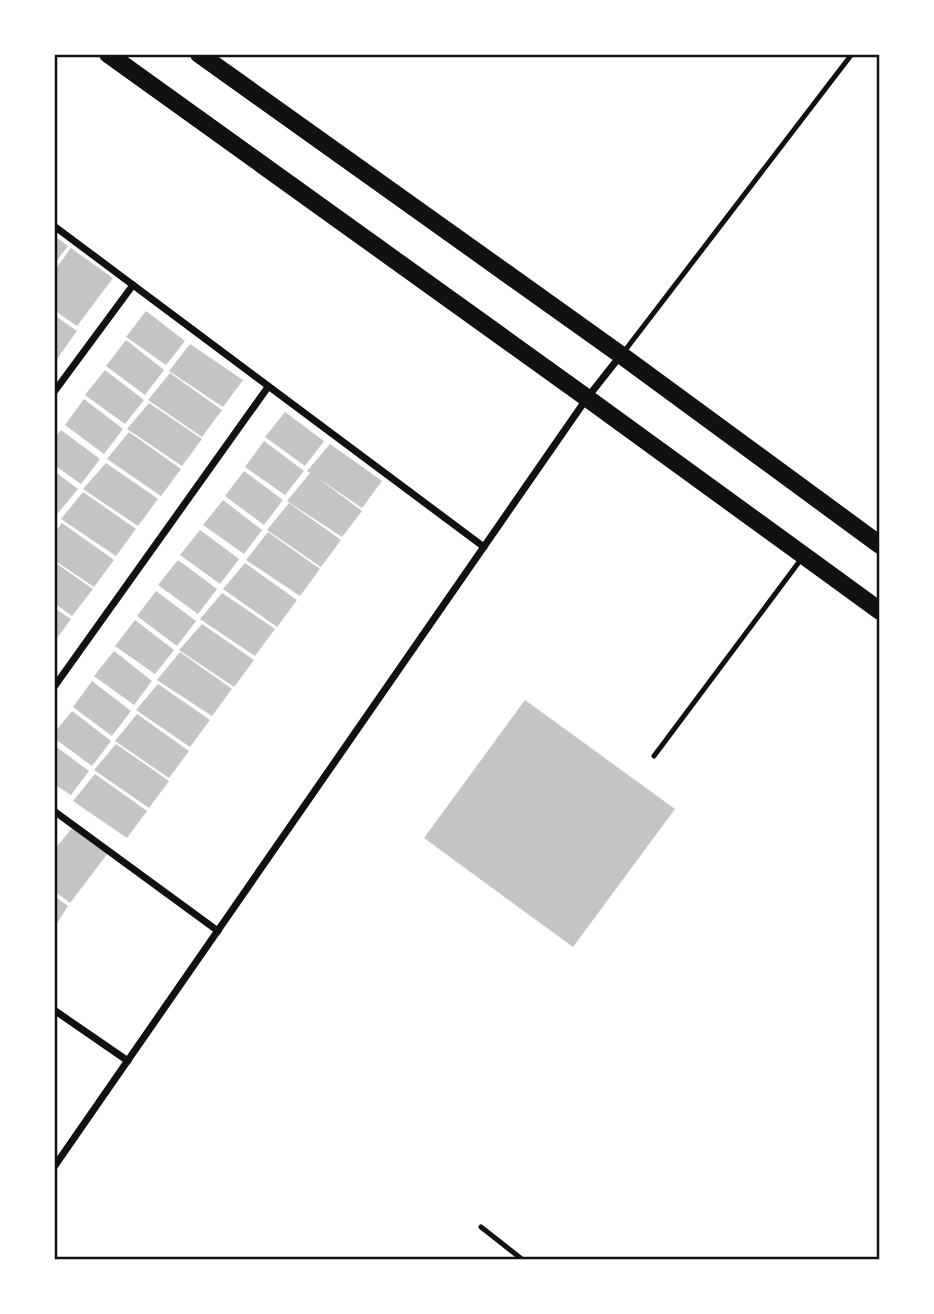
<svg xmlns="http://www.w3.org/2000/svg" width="934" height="1314" font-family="Poppins,sans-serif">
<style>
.building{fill:#c4c4c4}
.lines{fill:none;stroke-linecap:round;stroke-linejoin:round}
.service{stroke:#111;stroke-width:5}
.minor{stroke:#111;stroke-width:7}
.primary{stroke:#111;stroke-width:18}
.neatline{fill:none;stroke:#111;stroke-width:2.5}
</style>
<rect width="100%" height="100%" fill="#fff"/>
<g class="building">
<path d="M54 236 68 246 54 264Z"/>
<path d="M71 248 113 278 77 326 54 310V271Z"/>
<path d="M146 311 185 341 166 365 126 337Z"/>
<path d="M54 315 77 331 54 363Z"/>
<path d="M126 340 164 370 145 395 106 366Z"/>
<path d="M190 344 243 380 223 407 169 371Z"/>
<path d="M105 370 144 400 125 424 85 395Z"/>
<path d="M170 373 222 410 202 437 148 400Z"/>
<path d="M84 399 123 429 104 454 65 425Z"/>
<path d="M149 403 202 439 182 466 127 429Z"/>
<path d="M285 412 324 441 305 466 265 437Z"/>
<path d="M61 430 100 459 81 484 54 465V438Z"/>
<path d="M129 432 181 469 161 496 107 459Z"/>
<path d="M264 441 304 471 285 495 245 467Z"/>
<path d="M330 444 382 481 362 508 318 478 362 511 342 537 287 501 310 473 307 471Z"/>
<path d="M106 463 158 499 138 526 83 489Z"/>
<path d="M54 471 78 489 58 513 54 511Z"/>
<path d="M244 471 283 500 264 525 225 496Z"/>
<path d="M83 492 136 529 116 556 61 519Z"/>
<path d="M223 500 262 530 244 554 203 525Z"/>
<path d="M289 503 341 540 321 567 267 530Z"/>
<path d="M62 523 114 560 94 587 54 560V533Z"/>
<path d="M200 530 239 559 220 584 180 555Z"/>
<path d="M268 532 320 569 300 596 246 560Z"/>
<path d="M178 560 217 589 198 614 158 585Z"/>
<path d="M54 562 93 589 72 616 54 603Z"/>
<path d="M245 563 297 600 277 627 223 589Z"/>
<path d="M156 591 196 621 177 646 137 616Z"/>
<path d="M222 593 275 629 255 656 200 619Z"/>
<path d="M54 608 71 619 54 642Z"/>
<path d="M135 620 174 650 155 674 115 646Z"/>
<path d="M202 624 254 660 234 687 179 650Z"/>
<path d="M114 651 152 681 134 705 94 676Z"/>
<path d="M180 652 232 689 212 716 157 680Z"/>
<path d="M92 681 131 711 112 736 73 707Z"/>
<path d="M158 684 210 720 190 747 136 710Z"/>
<path d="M525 700 675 809 573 947 424 838Z"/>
<path d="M72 711 111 741 92 766 54 738V733Z"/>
<path d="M137 714 189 751 169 778 115 741Z"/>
<path d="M116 744 169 781 149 808 94 770Z"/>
<path d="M54 745 89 771 71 795 54 784Z"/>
<path d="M95 774 147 811 127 838 73 801Z"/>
<path d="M73 827 108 853 70 903 54 891V850Z"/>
<path d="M54 896 68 906 54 928Z"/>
</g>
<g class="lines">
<g class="service">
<path d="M623 353 852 54"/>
<path d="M654 756 802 558"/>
<path d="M481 1227 523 1260"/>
</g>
<g class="minor">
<path d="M54 226 484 547"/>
<path d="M54 392 133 285"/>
<path d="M54 687 268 387"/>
<path d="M54 811 218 931"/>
<path d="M54 1010 128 1061"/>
<path d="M54 1167 587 398 621 355"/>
</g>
<g class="primary">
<path d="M108 54 587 398 880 611"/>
<path d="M199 54 621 355 880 545"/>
</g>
</g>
<rect width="934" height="1314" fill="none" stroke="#ffffff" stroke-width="112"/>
<rect x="56" y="56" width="822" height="1202" class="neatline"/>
</svg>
